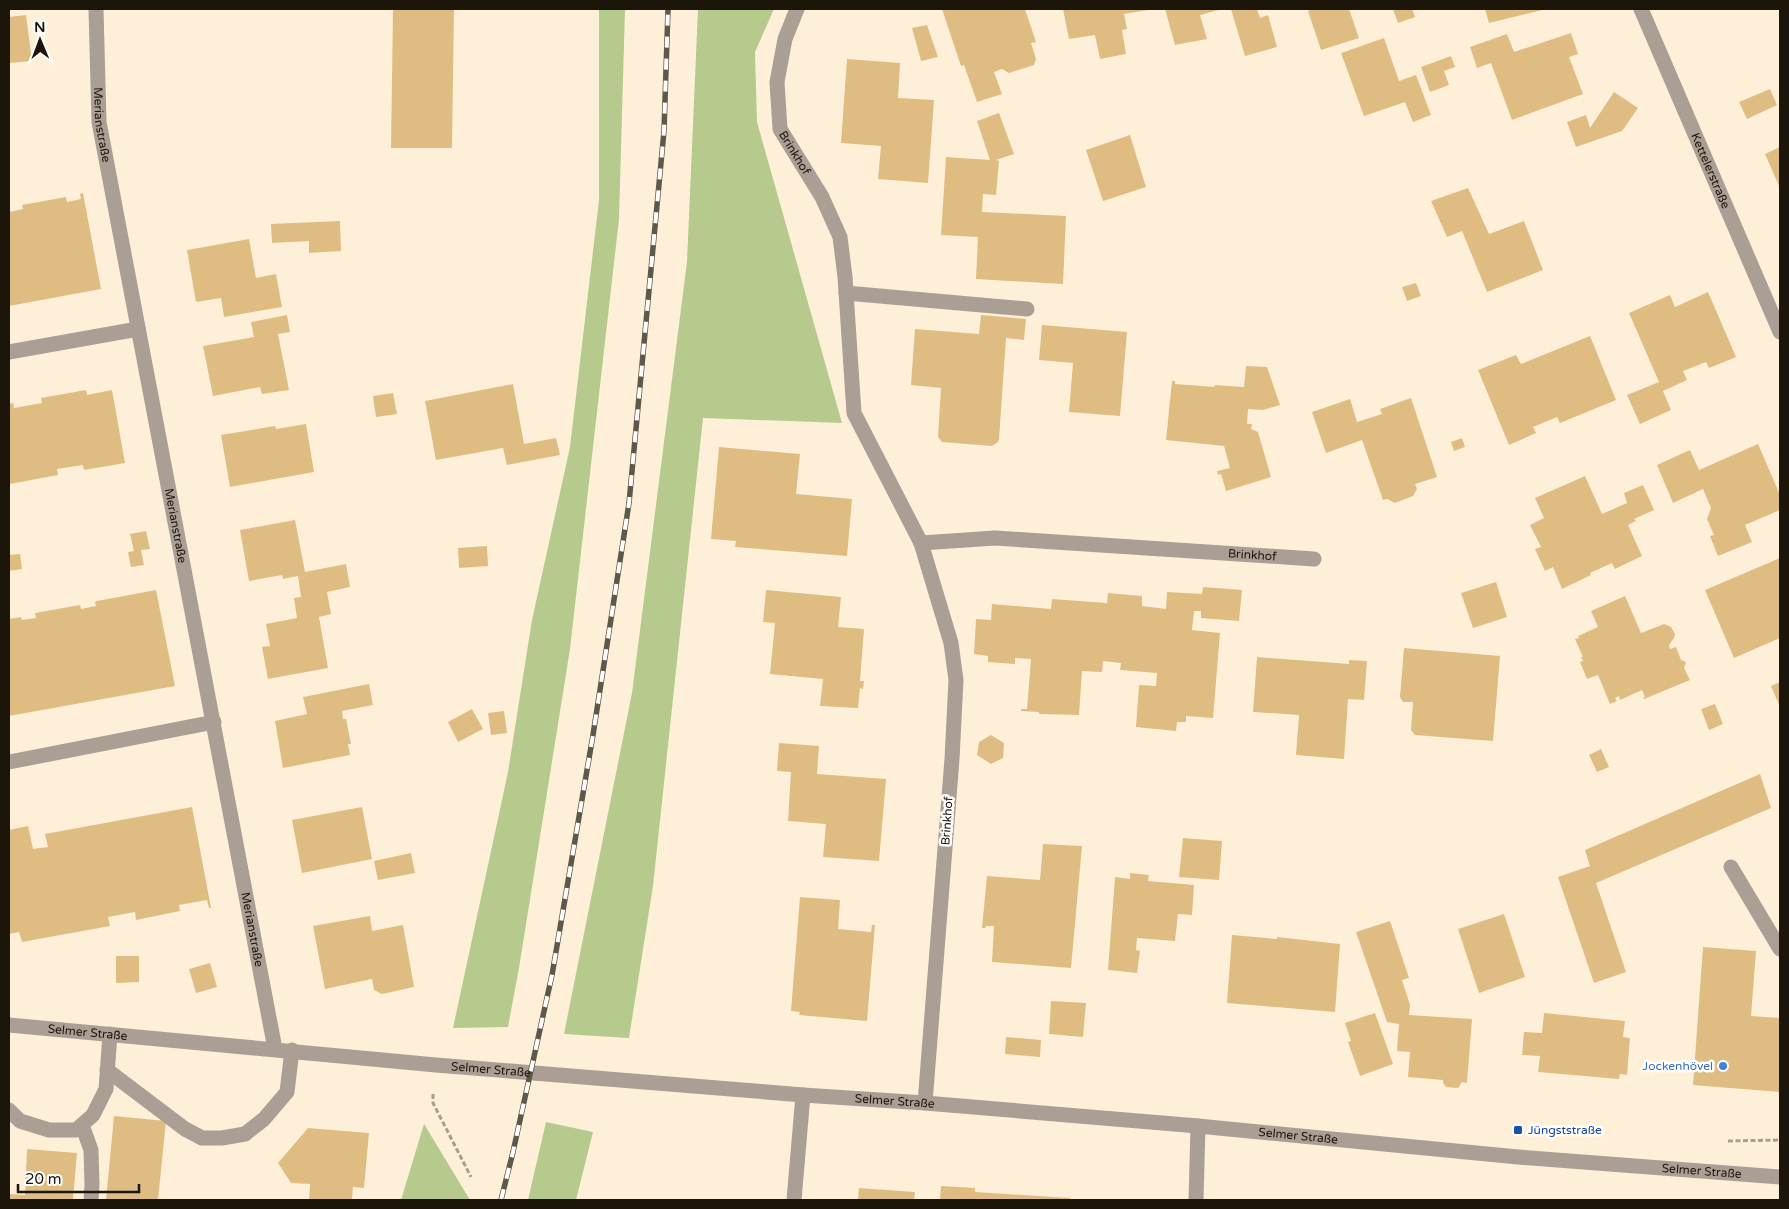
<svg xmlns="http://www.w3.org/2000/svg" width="1789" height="1209" font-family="'Varela Round',sans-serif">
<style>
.green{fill:#b6ca8d}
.building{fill:#dfbd82}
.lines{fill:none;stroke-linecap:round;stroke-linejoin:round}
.path{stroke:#a99e8b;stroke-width:3;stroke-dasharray:5 2.5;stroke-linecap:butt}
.minor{stroke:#ab9e95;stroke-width:15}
.rail-casing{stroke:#5f5748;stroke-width:5.5}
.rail{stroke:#fff;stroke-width:4;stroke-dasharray:11;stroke-linecap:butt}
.shop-dot{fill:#3f7fe0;stroke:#fff;stroke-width:2}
.transit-dot{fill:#1a4fb4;stroke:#fff;stroke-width:2}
.labels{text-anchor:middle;stroke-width:5;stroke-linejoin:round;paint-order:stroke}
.street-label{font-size:12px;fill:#1b150a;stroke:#fff}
.shop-label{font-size:12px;fill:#366cbe;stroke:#fff;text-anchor:end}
.transit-label{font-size:12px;fill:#164399;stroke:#fff;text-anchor:start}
</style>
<rect width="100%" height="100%" fill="#fef0d8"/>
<g class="green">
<path d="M599 9H625L619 219 570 649 519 968 508 1027 453 1028 508 772 532 620 570 447 599 200Z"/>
<path d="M698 9H774L755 52 757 122 842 423 703 418 653 886 629 1038 564 1034 632 693 687 262Z"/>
<path d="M546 1122 593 1132 576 1200H528Z"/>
<path d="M424 1124 470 1200H401Z"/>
</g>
<g class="building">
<path d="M393 9H454L452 148H391Z"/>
<path d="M942 9H1025L1036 42 1031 43 1036 59 1034 65 1009 73 1002 69 994 72 1002 94 977 102 964 65 961 66Z"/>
<path d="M1063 9H1148V10L1124 14 1127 29 1122 30 1126 54 1100 59 1095 35 1069 39Z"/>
<path d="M1165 9H1222L1200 15 1207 39 1175 45Z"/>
<path d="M1231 9H1257L1260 18 1268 15 1277 47 1245 56Z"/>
<path d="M1314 9H1349L1359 38 1321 50 1308 11Z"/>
<path d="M1393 9H1412L1415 17 1398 23Z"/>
<path d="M1485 9H1546L1489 23Z"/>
<path d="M26 15 32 61 9 63V17Z"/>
<path d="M927 25 938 57 921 61 912 28Z"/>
<path d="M1571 33 1578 54 1569 57 1583 94 1512 120 1491 63 1477 68 1470 47 1507 34 1514 52Z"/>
<path d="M1384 38 1399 81 1416 75 1431 115 1413 122 1405 102 1364 116 1341 53Z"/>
<path d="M1451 56 1455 67 1444 71 1449 85 1430 92 1421 67Z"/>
<path d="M847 59 900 63 898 98 934 100 928 183 878 179 881 146 841 143Z"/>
<path d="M1770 89 1777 105 1747 119 1739 102Z"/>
<path d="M1614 92 1638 108 1622 131 1576 147 1567 122 1586 115 1590 128Z"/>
<path d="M999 113 1014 154 996 160 999 161 996 195 983 194 982 212 1066 216 1063 284 976 279 978 237 941 235 946 157 990 160 977 121Z"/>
<path d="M1130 135 1146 187 1103 201 1086 150Z"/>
<path d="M1780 147V188L1765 154Z"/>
<path d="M1468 188 1489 234 1524 221 1543 270 1487 292 1462 231 1447 237 1431 201Z"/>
<path d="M83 193 101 289 9 306V212L23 209 22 205 66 197 67 202 81 199 80 194Z"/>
<path d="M340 221 341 251 309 253V241L272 243 271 224Z"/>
<path d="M249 239 256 278 276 274 282 307 224 317 221 298 196 302 187 250Z"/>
<path d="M1416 283 1421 296 1407 301 1402 287Z"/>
<path d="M1708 292 1736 357 1709 368 1706 362 1683 371 1687 380 1663 391 1671 410 1640 424 1627 395 1659 382 1629 313 1670 295 1675 307Z"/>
<path d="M287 315 290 332 278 334 289 390 262 394 260 387 213 396 203 346 254 337 251 322Z"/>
<path d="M981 315 1026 319 1024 340 1006 338 999 439 998 442 992 446 942 442 938 437 941 388 911 385 915 329 979 334Z"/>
<path d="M1042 325 1127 332 1120 416 1069 412 1073 363 1039 360Z"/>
<path d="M1590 336 1616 400 1560 423 1557 417 1533 427 1536 433 1509 445 1478 370 1516 355 1521 364Z"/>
<path d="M1246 366 1267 367 1280 405 1263 410 1248 409 1247 424H1252L1251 429 1258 432 1271 477 1226 491 1221 474 1218 475 1217 471 1230 468 1224 446 1166 440 1172 381H1175V384L1215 387 1214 385 1244 387Z"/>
<path d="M513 384 524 444 556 438 560 455 507 465 503 448 436 460 425 401Z"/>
<path d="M86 390 87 395 112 390 125 463 84 470 83 465 57 469 58 475 10 484 9 404 13 403 14 408 42 403 41 398Z"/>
<path d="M393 393 397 414 376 417 373 396Z"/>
<path d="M1411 398 1437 477 1415 484 1417 489 1413 496 1395 503 1387 499 1383 500 1362 440 1326 453 1312 412 1350 399 1357 422 1382 414 1380 409Z"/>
<path d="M306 424 314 472 230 487 221 435 275 426 276 429Z"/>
<path d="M1462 438 1465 447 1454 451 1451 442Z"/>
<path d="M1758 444 1780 495V510L1745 525 1752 542 1718 556 1710 536 1714 535 1707 519 1711 508 1703 489 1673 503 1657 465 1690 450 1699 470Z"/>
<path d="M719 447 800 454 796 494 852 499 847 556 735 547 736 541 711 539Z"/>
<path d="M1585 476 1602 514 1627 503 1624 493 1643 485 1654 510 1634 519 1636 521 1628 525 1642 556 1615 569 1612 563 1590 573 1591 575 1562 589 1553 567 1545 571 1535 549 1541 547 1530 525 1544 518 1535 498Z"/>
<path d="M295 520 305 572 346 564 350 587 327 592 331 614 319 617 328 668 268 679 262 647 270 646 266 624 297 618 294 598 301 597 298 576 283 579 282 575 249 581 240 530Z"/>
<path d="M146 531 150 549 141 550 144 565 131 567 128 552 134 551 130 534Z"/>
<path d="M487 546 488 566 459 568 458 548Z"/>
<path d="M20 554 22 569 9 571V555Z"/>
<path d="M1780 558V638L1734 658 1705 590Z"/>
<path d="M1496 582 1507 617 1473 628 1461 593Z"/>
<path d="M1203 587 1242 590 1239 621 1201 618V611H1194L1192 630 1220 633 1213 718 1186 716V722H1177L1176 731 1136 727 1139 685 1156 686 1157 673 1120 670 1121 663 1103 661 1102 672 1082 671 1079 715 1039 714V712L1021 711V709H1027L1031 659 1015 658V664L988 662V656L974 654 976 619 991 620 992 604 1051 609 1052 599 1107 603 1108 593 1142 596V606L1166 609 1167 592 1202 594Z"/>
<path d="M156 590 175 686 9 716V619L21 617 22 620 36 618 35 613 80 605 81 609 96 606 95 602 97 601Z"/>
<path d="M766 590 841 597 838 627 864 629 860 681H864L863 689 860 688 858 708 820 706 823 679 770 674 775 623 763 622Z"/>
<path d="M1625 596 1641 633 1664 624 1671 627 1675 634 1674 638 1669 645 1670 649 1676 647 1681 660 1686 662 1684 668 1690 680 1644 699 1643 697H1645L1642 690 1620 700 1619 696 1615 698 1617 701 1610 704 1598 675 1587 679 1580 662 1583 661 1581 657H1583L1575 639 1579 638 1578 636 1598 627 1591 611Z"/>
<path d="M1404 648 1500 656 1493 741 1415 735 1411 730 1413 702H1403L1400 697Z"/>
<path d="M1257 657 1349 664V660L1367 661 1364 700 1348 699 1344 759 1296 755 1299 715 1253 712Z"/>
<path d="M1780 682V707L1771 686Z"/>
<path d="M369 684 373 705 342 711 343 719H346L351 744H348L350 755 283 768 275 721 307 714 303 697Z"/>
<path d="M1715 704 1723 724 1709 730 1701 709Z"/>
<path d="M472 709 483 729 458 742 448 722Z"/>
<path d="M504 711 507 733 491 735 488 713Z"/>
<path d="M991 735 1004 743 1003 758 991 764 977 755 979 742Z"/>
<path d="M779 743 819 746 817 774 886 779 879 861 823 857 826 824 788 821 791 772 777 771Z"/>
<path d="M1601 749 1609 767 1597 772 1589 755Z"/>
<path d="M1760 774 1771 808 1596 883 1626 972 1594 983 1558 877 1590 866 1585 850Z"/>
<path d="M192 807 211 908H209L207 900 179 905 180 911 136 920 135 912 108 917 110 926 22 942 19 932 9 934V830L28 826 33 849 48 847 45 834Z"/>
<path d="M362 807 372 859 302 873 292 820Z"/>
<path d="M1183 838 1222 841 1219 880 1179 877Z"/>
<path d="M1043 844 1082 846 1071 968 992 962 994 926H986L985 928H982L987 876 1040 880Z"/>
<path d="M411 853 415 873 378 880 374 861Z"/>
<path d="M1130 873 1149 875 1148 881 1194 885 1192 915 1178 914 1175 941 1137 938 1136 950 1140 951 1137 973 1108 970 1115 877 1130 879Z"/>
<path d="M800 897 840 900 838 929 871 932 872 925H875L867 1021 799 1015 800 1012 791 1011Z"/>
<path d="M1504 914 1525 977 1479 993 1458 929Z"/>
<path d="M370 916 372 931 403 925 414 987 382 994 374 990 372 979 325 989 313 926Z"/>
<path d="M1390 921 1409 978 1402 980 1410 1005 1409 1015 1472 1019 1467 1083 1462 1082 1458 1088 1446 1087 1443 1083V1080L1408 1077 1410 1052 1397 1051 1399 1024 1387 1022 1356 932Z"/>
<path d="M1232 935 1277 939V937L1340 944 1335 1012 1227 1003Z"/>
<path d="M1703 947 1756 951 1751 1016 1780 1018V1092L1693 1085Z"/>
<path d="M116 956H139V982L116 983Z"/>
<path d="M210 963 217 987 196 993 189 969Z"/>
<path d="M1051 1001 1086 1003 1083 1037 1049 1034Z"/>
<path d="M1375 1013 1393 1064 1360 1076 1348 1042 1351 1041 1345 1023Z"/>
<path d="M1544 1013 1625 1021 1623 1037 1630 1038 1627 1075 1620 1074 1619 1079 1538 1072 1540 1056 1522 1055 1524 1032 1542 1033Z"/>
<path d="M1006 1037 1041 1040 1040 1057 1005 1054Z"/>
<path d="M114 1116 166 1121 158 1200H106Z"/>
<path d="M308 1128 369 1133 364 1188 353 1187 352 1200H309L310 1184 291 1183 278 1163Z"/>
<path d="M27 1149 77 1153 73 1199H70V1200H9V1194L25 1195Z"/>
<path d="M941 1186 975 1188V1192L1070 1198V1200H940Z"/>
<path d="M859 1188 915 1192 914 1200H858Z"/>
</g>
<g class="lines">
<g class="path">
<path d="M433 1094V1103L471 1177"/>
<path d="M1728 1141 1780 1140"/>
</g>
<g class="minor">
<path id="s1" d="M96 9 99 122 275 1049"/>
<path id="s2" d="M797 9 785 39 777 82 780 129 822 197 840 237 845 277 854 413 921 543 951 643 956 680 952 759 925 1103"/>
<path id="s3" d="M1641 9 1780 332"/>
<path d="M846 293 1027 309"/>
<path d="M9 352 138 329"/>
<path id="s4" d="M921 543 995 538 1314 559"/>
<path d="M9 762 214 722"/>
<path d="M1731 867 1780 949"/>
<path id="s5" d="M9 1025 436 1065 803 1095 925 1103 1198 1126 1518 1157 1780 1177"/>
<path d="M107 1070 185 1129 202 1138H222L245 1134 264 1119 287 1092 292 1050"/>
<path d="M9 1110 20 1121 49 1130H76L93 1115 106 1089 110 1034"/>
<path d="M82 1125 91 1150 92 1185 91 1200"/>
<path d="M794 1200 803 1095"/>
<path d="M1196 1200 1198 1126"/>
</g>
<defs>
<path id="rail" d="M501 1200 513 1152 552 975 593 735 629 503 664 131 668 9"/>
</defs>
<use href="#rail" class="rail-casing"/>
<use href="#rail" class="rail"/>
</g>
<circle class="shop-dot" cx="1723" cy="1066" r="5"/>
<rect class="transit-dot" x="1513" y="1125" width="10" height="10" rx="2.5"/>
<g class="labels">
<g class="street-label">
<text dy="4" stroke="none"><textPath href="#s1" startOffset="116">Merianstraße</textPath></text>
<text dy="4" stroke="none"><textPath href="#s2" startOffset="151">Brinkhof</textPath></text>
<text dy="4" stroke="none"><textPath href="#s3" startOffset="176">Kettelerstraße</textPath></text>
<text dy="4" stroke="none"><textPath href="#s1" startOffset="524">Merianstraße</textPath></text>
<text dy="4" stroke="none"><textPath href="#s4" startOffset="332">Brinkhof</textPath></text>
<text transform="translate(947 821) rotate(-86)" y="4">Brinkhof</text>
<text dy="4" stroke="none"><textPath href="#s1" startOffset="935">Merianstraße</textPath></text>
<text dy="4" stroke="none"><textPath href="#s5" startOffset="79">Selmer Straße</textPath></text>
<text dy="4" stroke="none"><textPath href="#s5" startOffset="484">Selmer Straße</textPath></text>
<text dy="4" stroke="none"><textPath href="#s5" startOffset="889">Selmer Straße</textPath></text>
<text dy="4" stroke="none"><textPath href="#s5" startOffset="1294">Selmer Straße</textPath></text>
<text dy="4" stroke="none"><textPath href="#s5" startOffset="1699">Selmer Straße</textPath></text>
</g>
<g class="shop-label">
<text x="1713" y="1070">Jockenhövel</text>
</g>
<g class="transit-label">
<text x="1528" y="1134">Jüngststraße</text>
</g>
</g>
<rect width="1789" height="1209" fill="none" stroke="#1b150a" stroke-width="20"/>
<g transform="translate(40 40) rotate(359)" stroke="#ffffff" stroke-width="4" paint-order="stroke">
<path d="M0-4L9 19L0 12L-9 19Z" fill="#1b150a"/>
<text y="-8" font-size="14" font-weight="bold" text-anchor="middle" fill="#1b150a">N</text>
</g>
<path d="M18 1184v8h121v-8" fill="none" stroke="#1b150a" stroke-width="2.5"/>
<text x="25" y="1184" font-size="15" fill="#1b150a" stroke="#ffffff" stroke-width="4" paint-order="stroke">20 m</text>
</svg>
